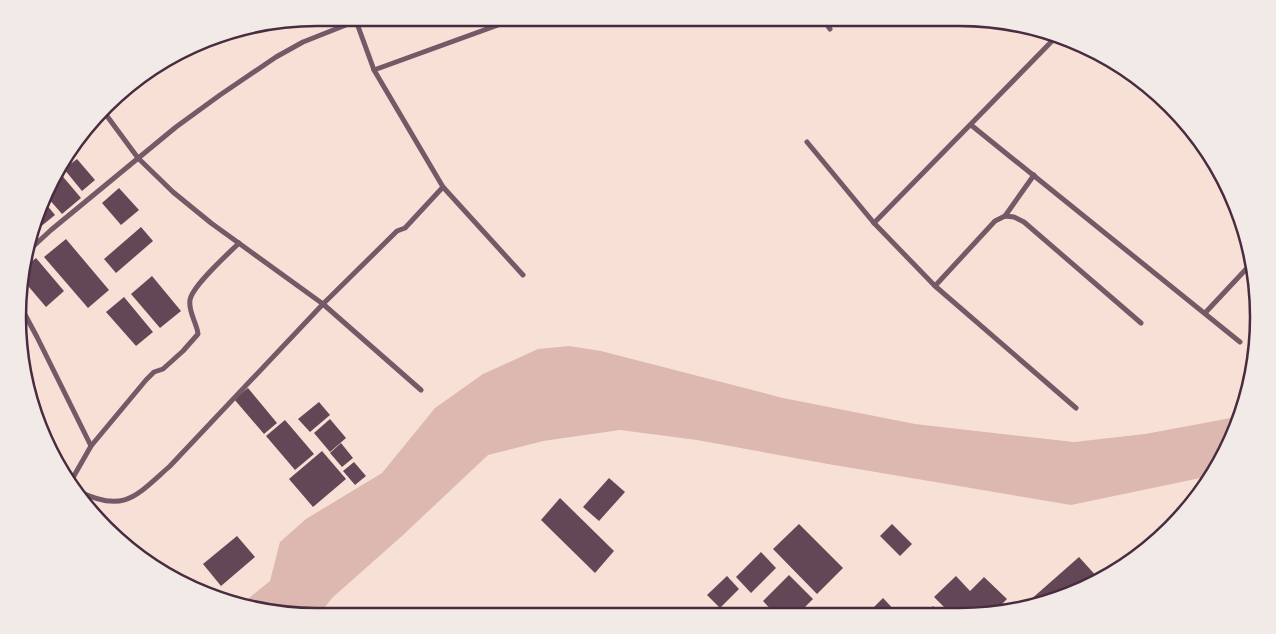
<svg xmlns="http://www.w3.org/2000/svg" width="1276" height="634" font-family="Georgia,serif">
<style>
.water{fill:#dcb8b0}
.building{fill:#644757}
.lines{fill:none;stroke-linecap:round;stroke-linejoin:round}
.minor{stroke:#755966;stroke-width:5}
.rim{fill:none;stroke:#4a2c40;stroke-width:2.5}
</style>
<rect width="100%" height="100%" fill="#f7e1d7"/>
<path class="water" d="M569 346 601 351 783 398 915 424 1074 442 1145 434 1236 417 1228 449 1210 476 1071 505 828 464 697 440 620 430 543 441 488 455 402 536 332 598 318 616H298L244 602 270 581 280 542 306 519 382 473 435 408 483 374 538 349Z"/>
<g class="building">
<path d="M77 159 95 180 82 191 64 169Z"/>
<path d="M59 172 81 198 62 214 48 198Z"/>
<path d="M119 188 139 210 121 225 102 203Z"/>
<path d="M46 204 55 215 34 232Z"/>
<path d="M141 227 153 241 116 273 104 259Z"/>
<path d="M66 239 109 290 88 308 44 257Z"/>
<path d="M36 258 64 291 46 307 23 280V269Z"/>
<path d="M152 276 181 311 160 328 131 294Z"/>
<path d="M124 297 153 332 136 346 106 312Z"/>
<path d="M248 388 277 423 264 434 234 399Z"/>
<path d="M319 402 330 415 310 432 298 419Z"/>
<path d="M330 419 346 438 330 452 314 433Z"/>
<path d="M285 420 314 454 295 470 266 436Z"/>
<path d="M341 443 353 458 342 467 330 453Z"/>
<path d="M322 451 346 479 313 507 289 479Z"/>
<path d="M354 462 366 476 355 485 343 471Z"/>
<path d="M609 478 625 492 599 521 583 507Z"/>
<path d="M560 498 614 551 595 573 541 520Z"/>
<path d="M799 524 843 568 817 594 773 549Z"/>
<path d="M892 524 912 544 900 556 880 536Z"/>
<path d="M237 536 255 557 221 586 203 564Z"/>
<path d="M1132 551 1136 556 1126 566 1110 574 1109 572Z"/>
<path d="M761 552 776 568 751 593 736 577Z"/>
<path d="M1079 557 1099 579 1056 601 1020 609Z"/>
<path d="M789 575 813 599 797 615H776L763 601Z"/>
<path d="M727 576 739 589 720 608 707 595Z"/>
<path d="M956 576 970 591 984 577 1007 599 992 614H951L934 597Z"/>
<path d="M883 598 898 614H867Z"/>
<path d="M933 606 941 614H925Z"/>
</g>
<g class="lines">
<g class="minor">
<path d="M355 18 374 70 443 187 523 275"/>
<path d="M551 18C560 21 567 23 575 18"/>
<path d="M822 18 830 29"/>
<path d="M374 70 517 18"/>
<path d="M104 112 138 158 173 192 211 223 323 304 421 390"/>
<path d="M971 125 1240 342"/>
<path d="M807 142 874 223 935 286 1076 408"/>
<path d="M1005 216 1034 175"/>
<path d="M874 223 1055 38"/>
<path d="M25 254 51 230 176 127 220 95 276 57 303 42 356 21"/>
<path d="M935 286 995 221 1005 216 1014 217 1024 222 1141 323"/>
<path d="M22 309 37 337 91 446 71 481"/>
<path d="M1205 313 1249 266"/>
<path d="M91 446 146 380 154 372 163 369 183 351 198 334C197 323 188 312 190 300 192 286 227 255 239 243"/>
<path d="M78 491C124 514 136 496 170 466L323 304 397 231 405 228 443 187"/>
</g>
</g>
<path d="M0 0H1276V634H0ZM317 26H959A291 291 0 0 1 1250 317V317A291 291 0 0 1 959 608H317A291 291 0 0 1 26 317V317A291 291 0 0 1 317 26Z" fill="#f1eae7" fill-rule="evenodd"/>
<path class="rim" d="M317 26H959A291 291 0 0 1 1250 317V317A291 291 0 0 1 959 608H317A291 291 0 0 1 26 317V317A291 291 0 0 1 317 26Z"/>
</svg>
